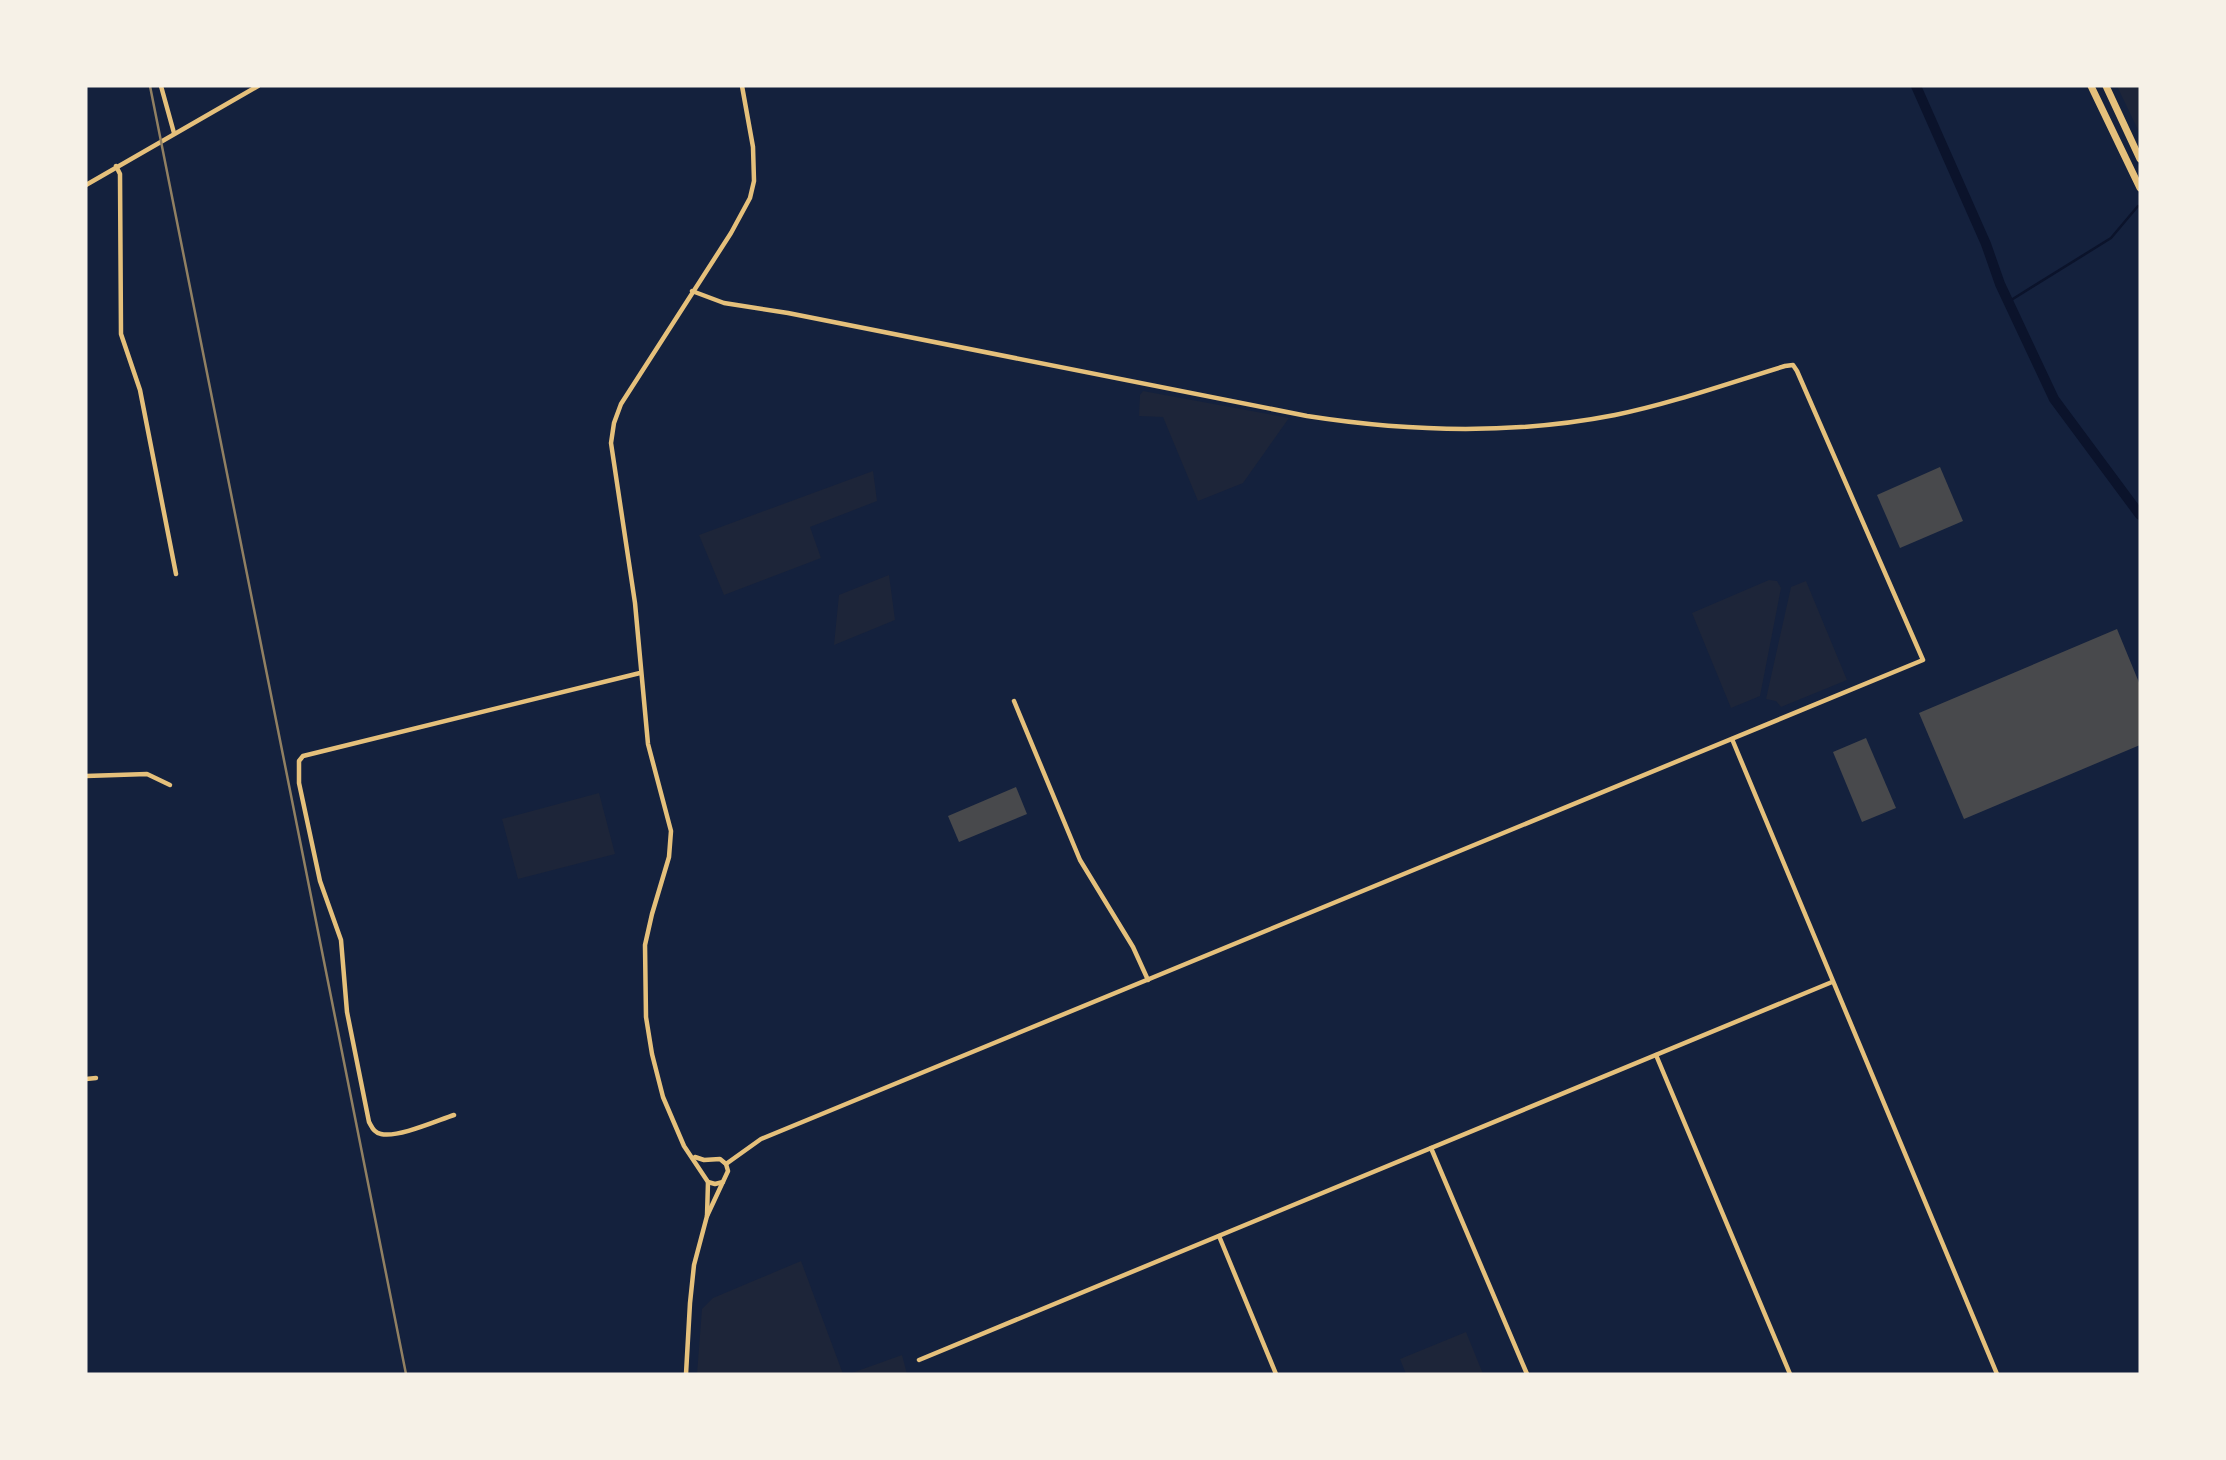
<svg xmlns="http://www.w3.org/2000/svg" width="2226" height="1460" font-family="Manrope,sans-serif">
<style>
.green{fill:#1d2539}
.lines{fill:none;stroke-linecap:round;stroke-linejoin:round}
.stream{stroke:#0b132b;stroke-width:2.5}
.canal{stroke:#0b132b;stroke-width:10}
.building{fill:#48494c}
.minor{stroke:#e5c07b;stroke-width:4.5}
.trunk{stroke:#e5c07b;stroke-width:7}
.rail{stroke:#918062;stroke-width:2.5}
</style>
<rect width="100%" height="100%" fill="#14213d"/>
<g class="green">
<path d="M2117 86H2140V134Z"/>
<path d="M1143 391 1289 418 1243 483 1198 501 1163 417 1139 416 1140 395Z"/>
<path d="M873 471 877 501 810 527 821 558 724 595 699 535Z"/>
<path d="M889 575 895 620 834 645 839 595Z"/>
<path d="M1769 580 1777 581 1781 588 1760 696 1731 708 1692 613Z"/>
<path d="M1806 581 1847 680 1781 707 1776 701 1766 699 1791 587Z"/>
<path d="M599 793 615 854 518 879 502 819Z"/>
<path d="M801 1261 843 1374H697L702 1309 713 1298Z"/>
<path d="M1466 1332 1483 1374H1406L1400 1359Z"/>
<path d="M902 1355 907 1374H849Z"/>
</g>
<g class="lines">
<path class="stream" d="M2008 302 2111 238 2138 206"/>
<path class="canal" d="M1916 86 1986 244 2000 284 2054 399 2140 515"/>
</g>
<g class="building">
<path d="M1940 467 1963 521 1900 548 1877 495Z"/>
<path d="M2117 629 2140 685V745L1964 819 1919 713Z"/>
<path d="M1866 738 1896 808 1862 822 1833 752Z"/>
<path d="M1016 787 1027 814 959 842 948 816Z"/>
</g>
<g class="lines">
<g class="minor">
<path d="M161 86 174 133"/>
<path d="M116 166 120 174 121 334 140 390 176 574"/>
<path d="M86 185 258 86"/>
<path d="M692 291 724 303 788 313 1307 416C1410 432 1513 435 1615 415 1673 403 1729 383 1785 366L1793 365 1797 371 1923 660 761 1139 726 1164"/>
<path d="M1014 701 1080 860 1133 947 1148 980"/>
<path d="M1732 739 1997 1374"/>
<path d="M86 776 147 774 170 785"/>
<path d="M1656 1055 1790 1374"/>
<path d="M86 1079 96 1078"/>
<path d="M454 1115C436 1121 398 1138 381 1134 374 1133 372 1127 369 1122L347 1012 341 940 320 881 299 783V761L303 756 640 673"/>
<path d="M1431 1148 1527 1374"/>
<path d="M708 1182 715 1184 723 1182"/>
<path d="M707 1216 708 1182 684 1146 663 1097 652 1054 646 1017 645 945 652 914 669 857 671 831 648 744 635 603 611 443 614 423 621 404 731 233 750 198 754 181 753 147 742 86"/>
<path d="M1219 1236 1276 1374"/>
<path d="M919 1360 1832 982"/>
<path d="M686 1374 690 1303 694 1265 707 1216 728 1171 726 1164 720 1159 704 1160 695 1157"/>
</g>
<g class="trunk">
<path d="M2091 86 2140 188"/>
<path d="M2106 86 2140 159"/>
</g>
<path class="rail" d="M150 86 406 1374"/>
</g>
<rect width="2226" height="1460" fill="none" stroke="#f6f1e7" stroke-width="175"/>
</svg>
